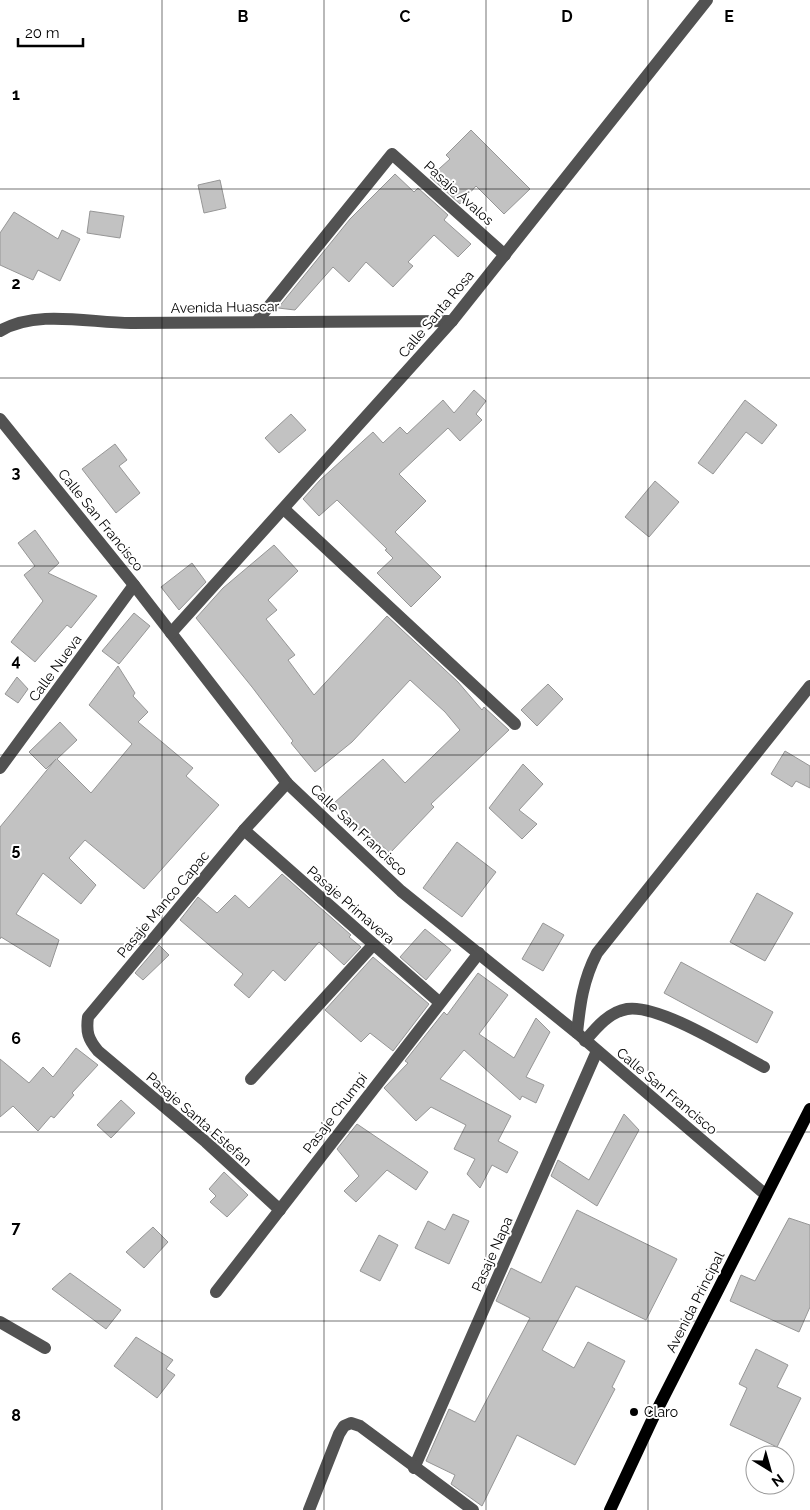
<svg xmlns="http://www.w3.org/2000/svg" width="810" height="1510" font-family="Raleway,sans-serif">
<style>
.building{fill:#c2c2c2;stroke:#969696}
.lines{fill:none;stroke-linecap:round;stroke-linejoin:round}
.minor{stroke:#525252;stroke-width:12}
.major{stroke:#000;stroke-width:12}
.grid{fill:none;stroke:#000;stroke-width:1;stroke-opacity:0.55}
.poi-dot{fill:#000;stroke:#fff;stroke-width:2}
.labels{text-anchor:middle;stroke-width:4;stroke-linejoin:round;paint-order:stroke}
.street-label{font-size:14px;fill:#000;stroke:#fff}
.poi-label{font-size:14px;fill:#000;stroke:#fff;text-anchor:start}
.grid-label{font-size:16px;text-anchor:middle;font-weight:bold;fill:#000;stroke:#fff;stroke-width:4;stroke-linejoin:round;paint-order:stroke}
</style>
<rect width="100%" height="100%" fill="#fff"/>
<g class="building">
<path d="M471 130 530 189 504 214 476 186 460 204 430 177 450 159 446 155Z"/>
<path d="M395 174 414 192 418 188 448 215 444 220 471 244 458 257 434 235 408 262 413 266 393 287 366 262 349 282 333 267 295 310 278 308 350 219Z"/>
<path d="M220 180 226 208 204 213 198 185Z"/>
<path d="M90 211 124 216 120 238 87 233Z"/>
<path d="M14 212 58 239 62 230 80 239 60 281 38 270 33 280 0 265V233Z"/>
<path d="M474 390 486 401 476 414 482 420 460 441 448 428 399 474 426 501 395 532 441 577 411 607 377 573 393 558 385 550 387 549 337 500 319 516 303 499 320 480 373 432 383 443 400 427 407 434 443 400 454 413Z"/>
<path d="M745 400 777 425 762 444 746 432 713 474 698 463Z"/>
<path d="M291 414 306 430 279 453 265 438Z"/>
<path d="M115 444 127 460 119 466 140 493 116 513 82 469Z"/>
<path d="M655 481 679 502 649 537 625 517Z"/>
<path d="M35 530 59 563 48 573 97 596 71 628 67 625 35 662 11 642 43 601 24 575 35 566 18 543Z"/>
<path d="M274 545 298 571 268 600 277 610 266 619 295 655 288 660 314 695 387 616 458 682 482 710 484 707 509 730 431 804 434 807 390 853 371 836 368 839 334 803 383 759 405 783 460 730 445 712 410 680 352 742 315 772 291 743 293 741 252 687 196 618 223 588Z"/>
<path d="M192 563 206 582 179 610 161 587Z"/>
<path d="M134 613 150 626 119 664 102 651Z"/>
<path d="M118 666 135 693 133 696 148 712 138 722 193 768 186 776 219 805 144 889 85 840 69 858 96 885 81 904 43 873 16 914 59 940 50 967 1 937 0 939V827L56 759 46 769 29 752 60 722 77 740 57 759 91 793 132 744 89 705Z"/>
<path d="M17 677 28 689 18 703 5 694Z"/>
<path d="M548 684 563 699 537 726 521 710Z"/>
<path d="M785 751 810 766V788L796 781 792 787 771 774Z"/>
<path d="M523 764 543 784 519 810 537 824 522 839 489 808Z"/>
<path d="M457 842 496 872 462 917 423 888Z"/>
<path d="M282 874 351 935 349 937 361 947 344 965 319 942 285 981 273 970 249 998 234 985 243 974 180 920 198 897 217 913 235 895 249 908Z"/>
<path d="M757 893 793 913 765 961 730 942Z"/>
<path d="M543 923 564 935 543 971 522 959Z"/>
<path d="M425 929 451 950 426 980 400 957Z"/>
<path d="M159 945 169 955 143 980 135 973Z"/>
<path d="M373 957 429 1004 393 1051 370 1033 361 1042 325 1010Z"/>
<path d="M681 962 773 1012 757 1043 664 993Z"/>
<path d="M478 973 508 995 479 1034 514 1058 536 1018 550 1032 526 1077 544 1085 536 1103 522 1096 520 1100 464 1050 440 1079 511 1116 498 1141 518 1152 507 1173 492 1165 480 1188 467 1174 475 1159 454 1149 466 1125 431 1107 416 1121 384 1088 408 1063 405 1061 444 1012 447 1015Z"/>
<path d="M76 1048 98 1065 72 1093 74 1095 54 1118 51 1116 38 1131 13 1106 0 1117V1059L29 1083 43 1067 53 1077Z"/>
<path d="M121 1100 135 1113 111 1138 97 1125Z"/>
<path d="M624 1114 639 1130 597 1206 551 1176 558 1160 589 1180Z"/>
<path d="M357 1124 428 1172 416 1190 387 1170 356 1202 344 1191 359 1176 337 1149Z"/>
<path d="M224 1172 248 1195 227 1217 210 1202 216 1196 209 1189Z"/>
<path d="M577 1210 677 1259 646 1320 576 1286 542 1350 574 1368 588 1342 625 1361 612 1387 615 1389 575 1465 517 1435 482 1506 451 1484 455 1475 426 1461 449 1409 475 1422 530 1318 496 1301 511 1268 541 1283Z"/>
<path d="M453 1214 469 1221 449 1264 415 1248 428 1221 445 1230Z"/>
<path d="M789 1218 810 1225V1307L799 1332 730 1301 741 1275 755 1281Z"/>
<path d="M153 1227 168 1242 144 1268 126 1252Z"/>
<path d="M379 1235 398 1245 380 1281 360 1271Z"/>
<path d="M70 1273 121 1310 106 1329 52 1289Z"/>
<path d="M136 1337 173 1360 166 1369 175 1375 157 1398 114 1366Z"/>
<path d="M756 1349 788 1365 777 1387 801 1398 777 1447 730 1425 747 1388 739 1384Z"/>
</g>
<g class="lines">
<g class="minor">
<path d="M257 321 392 154 505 255"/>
<path d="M0 331C37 309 90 323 131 323 238 323 345 321 452 321"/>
<path d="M0 419 134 585 287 783 401 891 577 1033 766 1195"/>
<path d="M284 509 515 724"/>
<path d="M171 633 452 321 707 0"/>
<path d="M0 768 134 585"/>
<path d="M244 830 439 1002"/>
<path d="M577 1033C580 1004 583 980 597 953L810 686"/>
<path d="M585 1041C596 1028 609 1012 627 1009 660 1004 733 1051 764 1067"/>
<path d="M251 1079 373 945"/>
<path d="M280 1210 206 1142 98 1051C88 1039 86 1032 88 1017L244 830 287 783"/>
<path d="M216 1292 479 953"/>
<path d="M0 1322 45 1348"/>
<path d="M414 1468 597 1051"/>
<path d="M309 1510 339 1434 344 1426 351 1423 360 1426 473 1510"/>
</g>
<path class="major" d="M610 1510 653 1418 810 1109"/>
</g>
<path class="grid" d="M162 0V1510M324 0V1510M486 0V1510M648 0V1510M0 189H810M0 378H810M0 566H810M0 755H810M0 944H810M0 1132H810M0 1321H810"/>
<circle class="poi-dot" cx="634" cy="1412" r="5"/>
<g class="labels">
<g class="street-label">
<text transform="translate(459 193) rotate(42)" y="5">Pasaje Ávalos</text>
<text transform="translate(225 307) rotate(-1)" y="5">Avenida Huascar</text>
<text transform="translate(436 314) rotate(-50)" y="5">Calle Santa Rosa</text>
<text transform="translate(101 520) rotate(51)" y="5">Calle San Francisco</text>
<text transform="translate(55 668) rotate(-54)" y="5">Calle Nueva</text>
<text transform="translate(359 830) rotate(43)" y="5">Calle San Francisco</text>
<text transform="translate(163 904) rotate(-50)" y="5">Pasaje Manco Capac</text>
<text transform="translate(351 905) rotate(41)" y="5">Pasaje Primavera</text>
<text transform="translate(667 1091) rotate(40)" y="5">Calle San Francisco</text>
<text transform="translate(335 1113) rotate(-53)" y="5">Pasaje Chumpi</text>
<text transform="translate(199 1119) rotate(41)" y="5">Pasaje Santa Estefan</text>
<text transform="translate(492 1254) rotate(-66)" y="5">Pasaje Napa</text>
<text transform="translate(695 1302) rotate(-63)" y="5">Avenida Principal</text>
</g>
<g class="poi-label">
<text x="644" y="1417">Claro</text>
</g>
</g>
<g class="grid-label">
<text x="243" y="22">B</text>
<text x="405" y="22">C</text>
<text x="567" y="22">D</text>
<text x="729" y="22">E</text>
<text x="16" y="100">1</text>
<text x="16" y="289">2</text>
<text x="16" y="478">3</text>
<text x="16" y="666">4</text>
<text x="16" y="855">5</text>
<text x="16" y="1044">6</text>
<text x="16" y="1233">7</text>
<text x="16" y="1421">8</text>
</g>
<g transform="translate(770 1470) rotate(143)"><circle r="24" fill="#ffffff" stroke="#999999"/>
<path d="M0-4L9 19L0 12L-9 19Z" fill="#000000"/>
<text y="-8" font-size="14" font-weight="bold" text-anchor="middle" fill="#000000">N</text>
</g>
<path d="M18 38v8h65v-8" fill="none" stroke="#000000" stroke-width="2.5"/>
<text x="25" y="38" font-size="15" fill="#000000" stroke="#ffffff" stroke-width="4" paint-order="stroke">20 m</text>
</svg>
